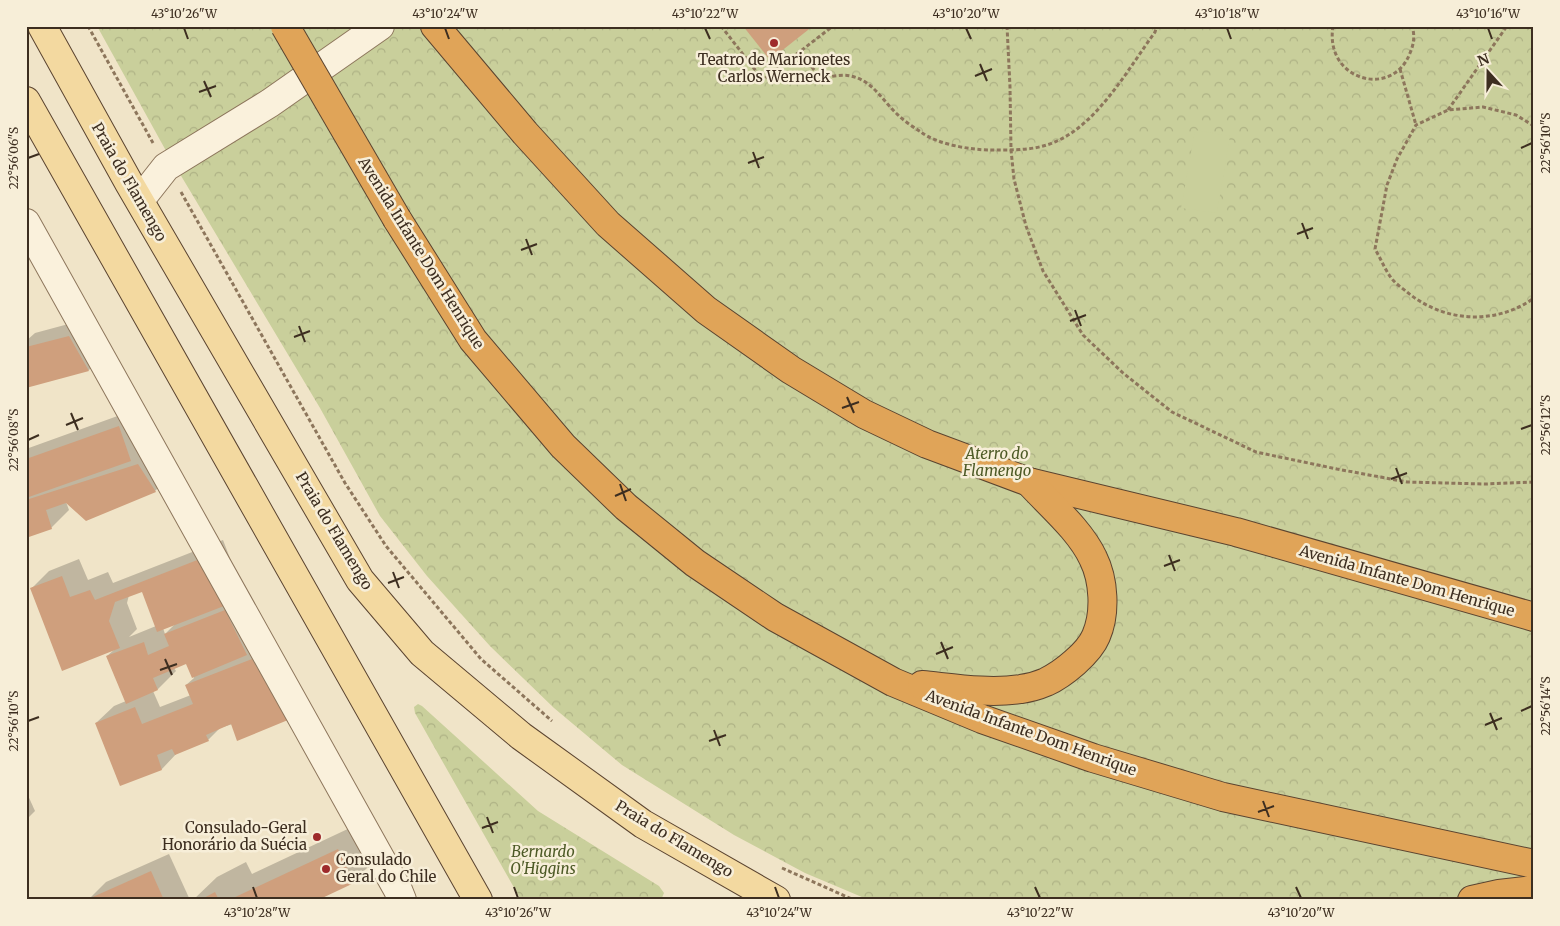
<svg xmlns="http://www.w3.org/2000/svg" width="1560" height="926" font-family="Merriweather,serif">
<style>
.forest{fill:url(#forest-crowns)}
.pitch{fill:#c9cf9b}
.shadow{fill:#0003;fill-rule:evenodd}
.building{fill:#cf9f7d}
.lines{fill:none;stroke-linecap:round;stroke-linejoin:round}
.street-casing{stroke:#8d765c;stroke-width:30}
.primary-casing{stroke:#5b4430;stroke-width:30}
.highway-casing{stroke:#5b4430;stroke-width:30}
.path{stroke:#8d765c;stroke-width:3;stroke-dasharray:4 2.5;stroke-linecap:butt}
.street{stroke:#faf1dc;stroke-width:28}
.primary{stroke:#f3d9a0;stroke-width:28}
.highway{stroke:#e0a458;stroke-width:28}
.highway-bridge-casing{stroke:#5b4430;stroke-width:30;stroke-linecap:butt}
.highway-bridge{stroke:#e0a458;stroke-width:28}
.ticks{fill:none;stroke:#3d2e20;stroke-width:2}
.poi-dot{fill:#9e2a2b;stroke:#f7eed8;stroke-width:2}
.labels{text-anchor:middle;stroke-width:5;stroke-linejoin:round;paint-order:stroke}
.poi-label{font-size:15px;fill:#3d2e20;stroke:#f7eed8}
.street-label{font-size:15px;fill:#3d2e20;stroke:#f7eed8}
.park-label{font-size:15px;font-style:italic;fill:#4d5a26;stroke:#f7eed8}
.neatline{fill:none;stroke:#3d2e20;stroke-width:2}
.ticks-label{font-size:12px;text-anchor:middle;fill:#3d2e20}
</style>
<defs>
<pattern id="forest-crowns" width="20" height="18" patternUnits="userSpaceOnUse" patternTransform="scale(1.25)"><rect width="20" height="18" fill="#c9cf9b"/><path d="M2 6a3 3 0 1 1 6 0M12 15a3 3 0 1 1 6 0" fill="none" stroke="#aeb285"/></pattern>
</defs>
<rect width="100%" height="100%" fill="#f0e4c8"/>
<g class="forest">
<path d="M97 26H1534V900H869L805 873 734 835 622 765 554 708 490 646 427 576 380 516 320 408 165 149Z"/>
<path d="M418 704 422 706 538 811 659 886 664 893 661 900H521L415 713 414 707Z"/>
</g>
<path class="pitch" d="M1195 130 1230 136 1217 213 1181 208Z"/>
<g class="shadow">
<path d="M87 319 106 353 89 370 26 386V341L35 333Z"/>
<path d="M137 409 149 442 138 453 156 447 173 473 155 491 66 502 69 510 51 528 26 537V449Z"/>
<path d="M223 540 241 587 305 701 220 728 208 740 178 752 162 769 120 784 96 723 114 706 126 701 107 656 115 649 31 589 49 571 79 559 88 580 108 572 113 583ZM142 590 156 626 129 637 137 629 127 603 129 595ZM176 623 165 634 163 628ZM187 662 194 678 186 685 191 695 160 707 153 691 158 689 176 671 174 668Z"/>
<path d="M26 791 35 811 26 820Z"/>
<path d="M369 819 384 851 353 882 315 900H193L217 877 246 862 252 874Z"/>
<path d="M169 854 190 900H88L106 882Z"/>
</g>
<g class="building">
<path d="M743 26H813L770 60Z"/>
<path d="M69 336 89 371 26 388V347Z"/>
<path d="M119 426 131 461 26 498V459Z"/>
<path d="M138 464 156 492 86 521 66 503 46 510 52 529 26 538V500Z"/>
<path d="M205 557 224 606 157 632 142 592 115 602 109 621 120 648 62 671 30 588 62 576 70 597 90 590 95 600Z"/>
<path d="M225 610 247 655 192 678 186 664 153 678 158 690 126 704 106 656 144 642 148 655 169 646 164 634Z"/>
<path d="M252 659 288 720 237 741 231 724 206 735 209 741 175 755 172 749 157 755 162 770 120 786 95 723 135 707 142 724 193 704 185 685Z"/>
<path d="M338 849 354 883 318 900H229Z"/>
<path d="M151 871 164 900H86Z"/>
<path d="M215 892 219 900H200Z"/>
</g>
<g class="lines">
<defs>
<g id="street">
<path d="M140 200 166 167 270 103 380 26"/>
<path d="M26 223 398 890 402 900"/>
</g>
<g id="primary">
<path d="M42 26 129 183 360 580 422 653 521 736 643 824 776 900"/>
<path d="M26 101 478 900"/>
</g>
<g id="highway">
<path d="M435 26 525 133 608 224 706 310 791 370 864 414 927 444 1029 482 1236 532 1534 617"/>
<path d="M397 219 473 340 563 446 626 507 695 563 775 617 893 682 982 719 1093 758 1223 797 1534 864"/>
<path d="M922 685C953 688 989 694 1021 689 1029 688 1039 685 1046 682 1063 674 1089 653 1096 636 1106 613 1104 580 1093 558 1080 530 1050 505 1029 482"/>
<path d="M1472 900 1499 894 1534 890"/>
</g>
</defs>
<use href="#street" class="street-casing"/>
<use href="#primary" class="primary-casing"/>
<use href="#highway" class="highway-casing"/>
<g class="path">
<path d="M88 26 153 143"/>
<path d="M721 26 763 80 833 26"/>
<path d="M1007 26 1010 87 1011 150 1014 179 1026 226 1043 271 1083 335 1123 373 1172 412 1256 452 1337 469 1407 482 1485 484 1534 482"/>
<path d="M1333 26C1324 81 1393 99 1410 53 1414 44 1415 35 1412 26"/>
<path d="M1526 26 1534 31"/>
<path d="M799 52 821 78C830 77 842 74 851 76 873 81 882 100 897 114 904 121 913 127 921 132 936 144 971 150 990 150 1012 150 1036 151 1057 141 1098 123 1129 68 1155 32L1157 26"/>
<path d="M1400 69 1416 125"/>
<path d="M1448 110 1507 26"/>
<path d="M1534 126 1516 115 1483 107 1448 110 1416 125 1397 159 1387 185 1375 249C1381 259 1385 270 1392 279 1396 284 1402 288 1407 292 1443 322 1495 326 1534 298"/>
<path d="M181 192 345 483 386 546 481 659 552 721"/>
<path d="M782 868 854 900"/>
</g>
<use href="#street" class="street"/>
<use href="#primary" class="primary"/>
<use href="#highway" class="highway"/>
<defs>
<path id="highway-bridge" d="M285 26 397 219"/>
</defs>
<use href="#highway-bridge" class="highway-bridge-casing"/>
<use href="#highway-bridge" class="highway-bridge"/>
</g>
<path class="ticks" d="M184 28 188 39M445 28 449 39M705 28 710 39M966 28 971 39M1227 28 1231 39M1488 28 1492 39M980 64 987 81M975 76 992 69M204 81 211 97M199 92 216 86M1521 148 1532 143M753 152 759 168M28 158 39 154M748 163 764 157M1302 223 1308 239M1297 234 1313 228M526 239 532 255M521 250 537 244M1075 310 1081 326M1070 321 1086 315M299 326 305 342M294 337 310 331M847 397 854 413M842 408 859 402M71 413 78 430M66 425 83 418M1521 429 1532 425M28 440 39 435M1396 468 1402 484M1391 479 1407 473M620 484 626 501M615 496 631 489M1169 555 1175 571M1164 566 1180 560M393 572 399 588M388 583 404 577M941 642 948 659M936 654 953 647M165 659 172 675M160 670 177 664M1521 711 1532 706M1490 713 1497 730M28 721 39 717M1485 725 1502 718M714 730 720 746M709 741 726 735M1263 801 1269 817M1258 812 1274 806M487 817 493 833M482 828 498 822M253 887 257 898M514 887 518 898M775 887 779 898M1035 887 1040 898M1296 887 1301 898"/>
<g class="poi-dot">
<circle cx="774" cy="43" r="5"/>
<circle cx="317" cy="837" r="5"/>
<circle cx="326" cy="869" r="5"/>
</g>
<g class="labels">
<g class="poi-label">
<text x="774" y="65">Teatro de Marionetes<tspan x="774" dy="17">Carlos Werneck</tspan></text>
<text x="307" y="833" text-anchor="end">Consulado-Geral<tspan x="307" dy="17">Honorário da Suécia</tspan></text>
<text x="336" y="865" text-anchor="start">Consulado<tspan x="336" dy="17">Geral do Chile</tspan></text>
</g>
<g class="street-label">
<text transform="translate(129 182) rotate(60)" y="5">Praia do Flamengo</text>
<text transform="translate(421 253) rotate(58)" y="5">Avenida Infante Dom Henrique</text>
<text transform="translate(334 531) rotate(59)" y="5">Praia do Flamengo</text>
<text transform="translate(1407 581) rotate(16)" y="5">Avenida Infante Dom Henrique</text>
<text transform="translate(1031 733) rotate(20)" y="5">Avenida Infante Dom Henrique</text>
<text transform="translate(674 839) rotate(31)" y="5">Praia do Flamengo</text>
</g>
<g class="park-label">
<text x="997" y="459">Aterro do<tspan x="997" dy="17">Flamengo</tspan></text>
<text x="543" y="857">Bernardo<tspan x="543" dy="17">O'Higgins</tspan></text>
</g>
</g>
<rect width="1560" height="926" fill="none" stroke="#f7eed8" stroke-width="55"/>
<g transform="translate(1488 72) rotate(339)" stroke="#f7eed8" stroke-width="4" paint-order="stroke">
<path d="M0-4L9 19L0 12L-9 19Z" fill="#3d2e20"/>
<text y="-8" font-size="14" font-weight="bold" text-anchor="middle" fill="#3d2e20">N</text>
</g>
<rect x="28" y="28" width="1504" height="870" class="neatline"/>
<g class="ticks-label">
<text x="184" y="18">43°10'26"W</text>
<text x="445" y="18">43°10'24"W</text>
<text x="705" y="18">43°10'22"W</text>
<text x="966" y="18">43°10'20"W</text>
<text x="1227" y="18">43°10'18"W</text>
<text x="1488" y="18">43°10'16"W</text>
<text transform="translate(1546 143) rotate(-90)" y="4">22°56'10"S</text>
<text transform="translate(14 158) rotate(-90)" y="4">22°56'06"S</text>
<text transform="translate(1546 425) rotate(-90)" y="4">22°56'12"S</text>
<text transform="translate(14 440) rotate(-90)" y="4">22°56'08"S</text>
<text transform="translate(1546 706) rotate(-90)" y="4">22°56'14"S</text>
<text transform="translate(14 721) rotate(-90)" y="4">22°56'10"S</text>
<text x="257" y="917">43°10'28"W</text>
<text x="518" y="917">43°10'26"W</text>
<text x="779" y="917">43°10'24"W</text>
<text x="1040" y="917">43°10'22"W</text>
<text x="1301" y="917">43°10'20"W</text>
</g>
</svg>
